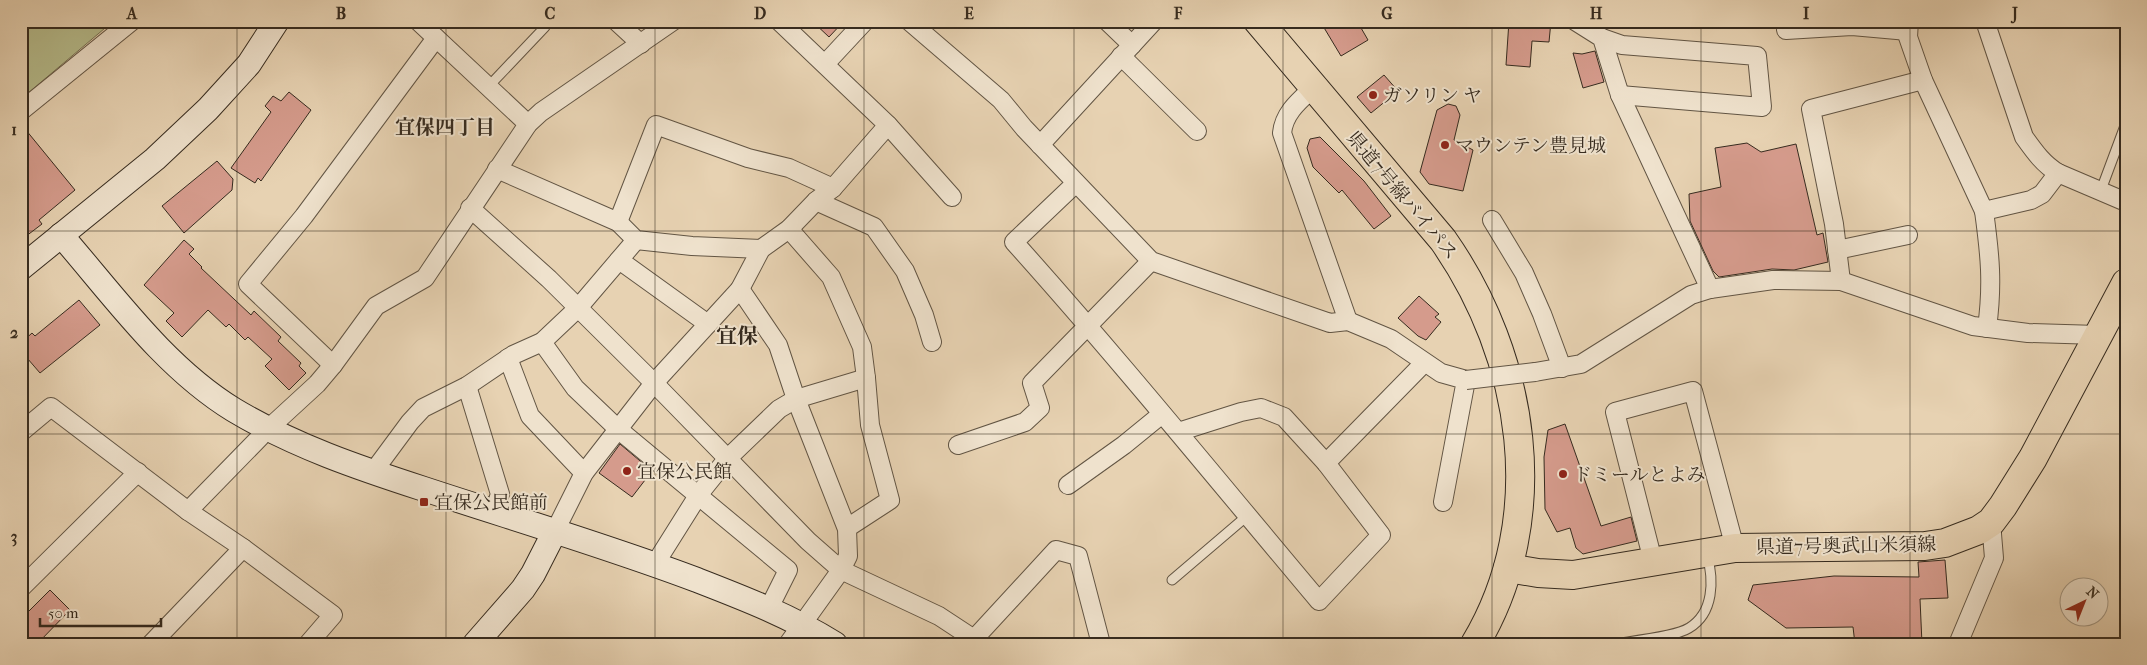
<svg xmlns="http://www.w3.org/2000/svg" width="2147" height="665" font-family="'IM FELL French Canon','Noto Serif JP',serif">
<style>
.green{fill:#b6bc8c;stroke:#767456}
.building{fill:#d59b8c;stroke:#362b1f}
.lines{fill:none;stroke-linecap:round;stroke-linejoin:round}
.lane-casing{stroke:#625544;stroke-width:11}
.street-casing{stroke:#625544;stroke-width:20}
.secondary-casing{stroke:#362b1f;stroke-width:26}
.primary-casing{stroke:#362b1f;stroke-width:30}
.lane{stroke:#efe2cd;stroke-width:9}
.street{stroke:#efe2cd;stroke-width:18}
.secondary{stroke:#efe2cd;stroke-width:24}
.primary{stroke:#e7d2b2;stroke-width:28}
.street-bridge-casing{stroke:#625544;stroke-width:20;stroke-linecap:butt}
.street-bridge{stroke:#efe2cd;stroke-width:18}
.grid{fill:none;stroke:#362b1f;stroke-width:1;stroke-opacity:0.55}
.poi-dot{fill:#8f2418;stroke:#efe2cd;stroke-width:2}
.labels{text-anchor:middle;stroke-width:4;stroke-linejoin:round;paint-order:stroke}
.poi-label{font-size:19px;fill:#362b1f;stroke:#efe2cd;text-anchor:start}
.street-label{font-size:19px;fill:#362b1f;stroke:#efe2cd}
.neighbourhood-label{font-size:20px;font-weight:bold;fill:#362b1f;stroke:#efe2cd}
.quarter-label{font-size:21px;font-weight:bold;fill:#362b1f;stroke:#efe2cd}
.neatline{fill:none;stroke:#362b1f;stroke-width:2}
.grid-label{font-size:16px;text-anchor:middle;font-weight:bold;fill:#362b1f}
</style>
<rect width="100%" height="100%" fill="#e7d2b2"/>
<filter id="stains"><feTurbulence type="fractalNoise" baseFrequency=".004" numOctaves="4"/><feColorMatrix values="0 0 0 0 .2 0 0 0 0 .09 0 0 0 0 .02 0 0 0 .5 -.17"/></filter>
<radialGradient id="worn" r=".72"><stop offset=".6" stop-color="#630" stop-opacity="0"/><stop offset="1" stop-color="#630" stop-opacity=".3"/></radialGradient>
<path class="green" d="M26 21H110L111 23 21 99V26Z"/>
<g class="building">
<path d="M812 21H844L829 37Z"/>
<path d="M1320 21H1357L1368 40 1341 56Z"/>
<path d="M1509 21H1551L1549 42 1532 41 1530 67 1506 65Z"/>
<path d="M1595 51 1604 82 1583 88 1573 53 1582 54Z"/>
<path d="M1384 75 1398 91 1371 113 1357 97Z"/>
<path d="M289 92 311 110 261 181 258 178 255 183 231 168 271 112 265 106 273 96 281 101Z"/>
<path d="M1448 104 1456 106 1460 115 1454 140 1473 150 1463 191 1429 184 1420 172 1437 110Z"/>
<path d="M21 124 75 190 39 220 42 224 21 240Z"/>
<path d="M1320 137 1364 181 1391 216 1374 229 1342 190 1339 193 1313 167 1307 148 1310 139Z"/>
<path d="M1747 143 1761 152 1796 144 1817 235 1823 233 1828 262 1794 270 1772 269 1719 277 1713 271 1690 221 1689 194 1721 187 1715 148Z"/>
<path d="M217 161 233 179 232 190 184 233 162 206Z"/>
<path d="M184 240 194 249 189 254 202 267 201 268 251 315 254 311 281 337 278 341 301 363 299 366 306 373 289 390 265 366 272 359 248 337 245 340 229 324 226 327 208 310 182 337 166 321 174 313 144 285Z"/>
<path d="M1419 296 1439 314 1435 317 1441 322 1426 340 1418 336 1398 318Z"/>
<path d="M79 300 100 325 40 373 21 351V343L32 333 35 336Z"/>
<path d="M1565 424 1601 526 1631 517 1637 541 1583 554 1576 548 1570 528 1557 532 1545 509 1544 457 1548 430Z"/>
<path d="M620 444 652 471 632 497 599 473Z"/>
<path d="M1945 560 1948 598 1920 599 1922 644H1855L1853 627 1786 628 1748 600 1753 585 1834 576 1919 577 1918 562Z"/>
<path d="M50 590 70 610 37 644H21V619Z"/>
</g>
<g class="lines">
<defs>
<g id="lane">
<path d="M488 87 545 27"/>
<path d="M2101 190 2126 123"/>
<path d="M1172 580 1247 516"/>
<path d="M1613 644C1631 641 1675 637 1689 628 1714 613 1714 580 1707 555"/>
</g>
<g id="street">
<path d="M418 21 528 124"/>
<path d="M616 21 641 44"/>
<path d="M779 21 888 125 952 197"/>
<path d="M909 21 1001 100 1024 128 1151 261 1330 323 1348 321 1391 339 1441 373 1466 380 1443 502"/>
<path d="M1107 21 1132 45"/>
<path d="M1575 21 1602 38 1620 95 1710 289"/>
<path d="M1909 21 1908 37 1923 80 1984 211 2031 200 2042 194 2058 173"/>
<path d="M1985 21 2024 137C2034 151 2043 164 2058 173L2126 202"/>
<path d="M1786 30 1852 26 1908 31"/>
<path d="M1602 38 1622 45 1757 56 1762 107 1620 95"/>
<path d="M1121 56 1197 131"/>
<path d="M825 64 865 21"/>
<path d="M1313 88C1299 101 1284 113 1282 133L1348 321"/>
<path d="M21 111 132 21"/>
<path d="M1040 145 1154 21"/>
<path d="M497 169 618 222 636 240 692 246 761 249"/>
<path d="M1076 183 1014 242C1119 359 1218 481 1319 601L1381 535 1326 463 1284 417 1261 408 1241 412 1178 432"/>
<path d="M816 201 874 227 905 271 924 315 932 342"/>
<path d="M470 208 549 279 654 383 808 541 841 570 939 616 974 639 1056 550 1078 556 1101 644"/>
<path d="M1984 211C1990 255 1993 284 1987 328"/>
<path d="M1492 220 1524 273 1542 314 1562 368"/>
<path d="M618 222 656 125 748 158 789 168 833 188"/>
<path d="M1837 250 1908 235"/>
<path d="M619 260 708 324"/>
<path d="M1841 281 1834 224 1811 109 1923 80"/>
<path d="M740 289 778 345 796 399 847 529 848 556 841 570 788 644"/>
<path d="M542 342 575 388 619 430 788 570 769 608"/>
<path d="M508 358 530 416 584 473"/>
<path d="M333 365 248 284 304 216 436 38"/>
<path d="M1535 372 1581 364 1691 295 1710 289 1773 280 1841 281 1973 326 2028 333 2098 335"/>
<path d="M467 386 500 494 494 512"/>
<path d="M21 432 51 407 188 511 243 548 333 615 308 644"/>
<path d="M958 445 1025 422 1040 408 1032 383 1151 261"/>
<path d="M1326 463 1424 363"/>
<path d="M373 472 410 422 423 408 467 386 513 355 542 342 578 308 636 240"/>
<path d="M1068 485 1124 445 1162 414"/>
<path d="M188 511 268 429 317 384 333 365 376 306 425 278 528 124 541 112 673 21"/>
<path d="M847 528 890 500 870 425 866 378"/>
<path d="M555 531 584 473 654 383 740 289 761 249 789 229 816 201 833 188 888 125"/>
<path d="M1653 561 1615 412 1693 391 1735 548"/>
<path d="M655 564 699 494 728 458 779 409 796 399 866 378 862 347 831 277 789 229"/>
<path d="M21 588 138 472"/>
<path d="M151 644 243 548"/>
<path d="M1958 644 1994 558 1991 522"/>
</g>
<g id="secondary">
<path d="M61 235C114 296 164 367 234 410 294 446 359 468 424 489 515 519 607 546 697 580 746 599 790 616 835 644"/>
<path d="M21 268 155 159 208 109 249 64 277 21"/>
<path d="M475 644 523 589 533 574 555 531"/>
</g>
<g id="primary">
<path d="M1258 21 1443 240C1525 357 1551 517 1475 644"/>
<path d="M1508 568 1538 573 1573 575 1735 548 1925 546 1945 543 1979 530 1991 522 2003 506 2033 458 2126 283"/>
</g>
</defs>
<use href="#lane" class="lane-casing"/>
<use href="#street" class="street-casing"/>
<use href="#secondary" class="secondary-casing"/>
<use href="#primary" class="primary-casing"/>
<use href="#lane" class="lane"/>
<use href="#street" class="street"/>
<use href="#secondary" class="secondary"/>
<use href="#primary" class="primary"/>
<defs>
<path id="street-bridge" d="M1466 380 1535 372"/>
</defs>
<use href="#street-bridge" class="street-bridge-casing"/>
<use href="#street-bridge" class="street-bridge"/>
</g>
<path class="grid" d="M237 21V644M446 21V644M655 21V644M864 21V644M1074 21V644M1283 21V644M1492 21V644M1701 21V644M1910 21V644M21 231H2126M21 434H2126"/>
<g class="poi-dot">
<circle cx="1373" cy="95" r="5"/>
<circle cx="1445" cy="145" r="5"/>
<circle cx="627" cy="471" r="5"/>
<circle cx="1563" cy="474" r="5"/>
<rect x="419" y="497" width="10" height="10" rx="2.5"/>
</g>
<g class="labels">
<g class="poi-label">
<text x="1383" y="102">ガソリン ヤ</text>
<text x="1455" y="152">マウンテン豊見城</text>
<text x="637" y="478">宜保公民館</text>
<text x="1573" y="481">ドミールとよみ</text>
<text x="434" y="509">宜保公民館前</text>
</g>
<g class="street-label">
<text transform="translate(1403 195) rotate(50)" y="7">県道7号線バイパス</text>
<text transform="translate(1846 545) rotate(-1)" y="7">県道7号奥武山米須線</text>
</g>
<g class="neighbourhood-label">
<text x="445" y="134">宜保四丁目</text>
</g>
<g class="quarter-label">
<text x="737" y="343">宜保</text>
</g>
</g>
<rect width="2147" height="665" fill="none" stroke="#e7d2b2" stroke-width="55"/>
<g transform="translate(2084 602) rotate(43)"><circle r="24" fill="#efe2cd" stroke="#a59987"/>
<path d="M0-4L9 19L0 12L-9 19Z" fill="#8f2418"/>
<text y="-8" font-size="14" font-weight="bold" text-anchor="middle" fill="#362b1f">N</text>
</g>
<path d="M40 618v8h121v-8" fill="none" stroke="#362b1f" stroke-width="2.5"/>
<text x="48" y="618" font-size="15" fill="#362b1f" stroke="#efe2cd" stroke-width="4" paint-order="stroke">50 m</text>
<rect x="28" y="28" width="2092" height="610" class="neatline"/>
<g class="grid-label">
<text x="132" y="19">A</text>
<text x="341" y="19">B</text>
<text x="550" y="19">C</text>
<text x="760" y="19">D</text>
<text x="969" y="19">E</text>
<text x="1178" y="19">F</text>
<text x="1387" y="19">G</text>
<text x="1596" y="19">H</text>
<text x="1806" y="19">I</text>
<text x="2015" y="19">J</text>
<text x="14" y="135">1</text>
<text x="14" y="338">2</text>
<text x="14" y="542">3</text>
</g>
<rect width="100%" height="100%" filter="url(#stains)"/>
<rect width="100%" height="100%" fill="url(#worn)"/>
</svg>
